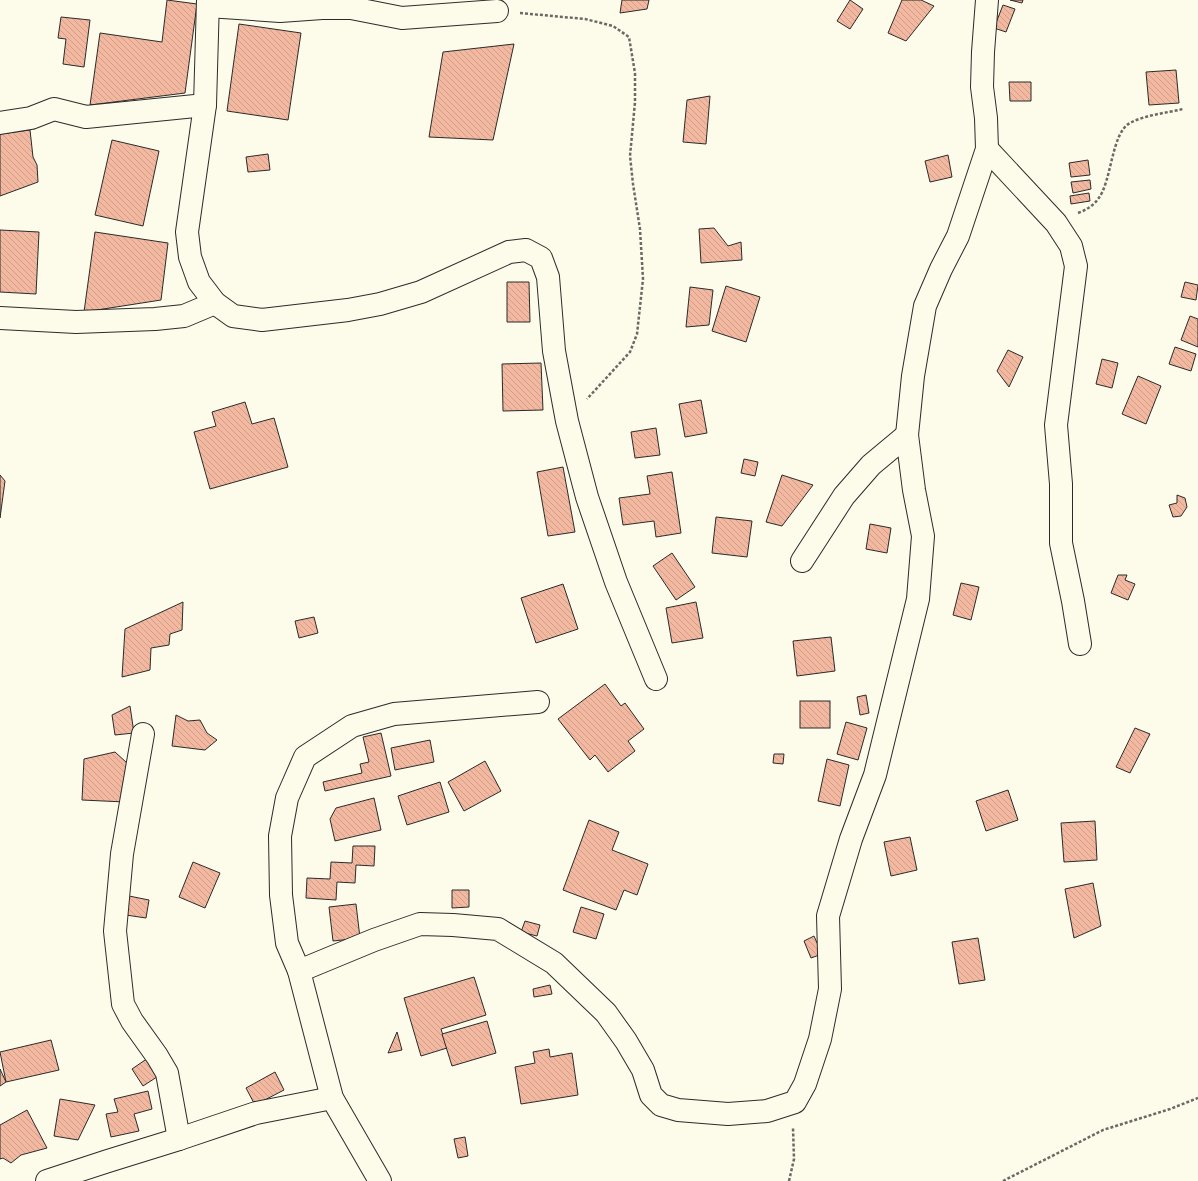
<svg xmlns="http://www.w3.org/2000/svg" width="1198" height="1181" font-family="'IBM Plex Serif',serif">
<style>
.building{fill:url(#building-back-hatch);stroke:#2b2b2b}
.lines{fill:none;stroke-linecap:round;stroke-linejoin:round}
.minor-casing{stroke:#2b2b2b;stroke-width:24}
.path{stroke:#6a6964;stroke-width:2.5;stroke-dasharray:3 2;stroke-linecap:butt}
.minor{stroke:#fdfbea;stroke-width:22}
</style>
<defs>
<pattern id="building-back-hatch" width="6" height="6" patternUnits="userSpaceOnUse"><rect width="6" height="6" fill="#f2b8a0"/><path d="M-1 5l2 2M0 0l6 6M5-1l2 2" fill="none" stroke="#d09e8a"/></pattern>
</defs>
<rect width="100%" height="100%" fill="#fdfbea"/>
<g class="building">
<path d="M167 0 197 4 185 93 90 105 100 33 162 42Z"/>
<path d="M622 0H649L647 9 620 13Z"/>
<path d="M850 0 863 9 850 29 837 21Z"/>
<path d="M902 0H921L934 6 906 41 888 33Z"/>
<path d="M1010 0H1023L1022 3Z"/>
<path d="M1003 5 1015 9 1006 32 994 28Z"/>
<path d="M61 17 90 20 84 67 63 64 66 39 58 38Z"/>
<path d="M239 24 301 33 288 120 227 111Z"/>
<path d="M514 44 493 140 429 137 443 52Z"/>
<path d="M1176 70 1179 103 1149 105 1146 72Z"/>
<path d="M1009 82H1031V101H1010Z"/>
<path d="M710 96 706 144 683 142 687 100Z"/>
<path d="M30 130 33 157 37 165 38 182 0 196V134Z"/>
<path d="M112 140 159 151 143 226 95 215Z"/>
<path d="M268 154 270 170 248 172 246 157Z"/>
<path d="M948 155 952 177 930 182 925 161Z"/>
<path d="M1088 160 1090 175 1071 177 1069 163Z"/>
<path d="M1090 180 1091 189 1073 193 1071 182Z"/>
<path d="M1089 193 1090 201 1071 204 1070 196Z"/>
<path d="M714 228 728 246 741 242 742 260 701 263 699 229Z"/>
<path d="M0 230 39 232 36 294 0 292Z"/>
<path d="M95 232 168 243 161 300 84 312Z"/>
<path d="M507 282H529L530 322H507Z"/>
<path d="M1185 282 1198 285 1196 300 1181 297Z"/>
<path d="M726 286 760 297 746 342 712 331Z"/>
<path d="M690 287 713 290 709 325 686 327Z"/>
<path d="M1190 316 1198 319V347L1181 340Z"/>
<path d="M1175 347 1196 354 1191 371 1169 364Z"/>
<path d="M1008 350 1023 357 1009 387 997 371Z"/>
<path d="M1102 359 1118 363 1112 388 1096 384Z"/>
<path d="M541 363 543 410 503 411 502 364Z"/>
<path d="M1138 376 1161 386 1146 424 1122 414Z"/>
<path d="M701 400 707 433 685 437 679 404Z"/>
<path d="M245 402 252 424 274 418 288 467 210 489 194 432 216 426 212 412Z"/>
<path d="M656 428 660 455 635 458 631 432Z"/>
<path d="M744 459 758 462 755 476 741 473Z"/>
<path d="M563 467 575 532 548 536 537 472Z"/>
<path d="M672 472 681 533 656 537 654 521 623 525 619 498 650 494 647 476Z"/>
<path d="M0 475 5 481 0 518Z"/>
<path d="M782 475 813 485 782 526 766 522Z"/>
<path d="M1177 495 1185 498 1187 507 1181 516 1173 517 1169 505 1177 503Z"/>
<path d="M716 517 752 521 747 557 712 553Z"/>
<path d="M870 524 891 528 887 553 866 549Z"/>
<path d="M672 553 695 587 676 600 653 566Z"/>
<path d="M1118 575H1127L1125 580 1135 584 1128 600 1111 593Z"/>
<path d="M961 583 979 587 971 620 953 615Z"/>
<path d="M563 584 578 629 536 643 521 598Z"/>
<path d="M183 602 182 630 170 634 169 645 151 648 150 670 122 677 125 629Z"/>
<path d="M696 602 703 638 672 643 666 608Z"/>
<path d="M314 617 318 633 299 638 295 621Z"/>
<path d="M831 637 835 671 797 676 793 641Z"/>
<path d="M605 684 621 706 625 703 644 729 628 741 635 751 608 772 595 755 590 760 558 719Z"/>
<path d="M866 695 869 713 860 715 857 697Z"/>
<rect x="800" y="701" width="30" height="27"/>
<path d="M130 706 134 733 115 735 112 715Z"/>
<path d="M176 715 188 721 200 720 207 733 217 740 205 750 172 746Z"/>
<path d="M846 722 867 728 858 760 837 754Z"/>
<path d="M1135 728 1150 734 1130 773 1116 767Z"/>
<path d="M381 733 391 776 325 791 323 782 362 773 360 764 369 762 363 737Z"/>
<path d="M430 740 434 762 395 770 391 748Z"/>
<path d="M115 752 127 763 125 802 82 800 84 759Z"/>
<path d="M774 754H784L783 764 773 763Z"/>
<path d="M827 759 849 765 840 806 818 801Z"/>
<path d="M485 761 501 791 464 811 448 782Z"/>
<path d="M440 782 449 812 407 825 398 796Z"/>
<path d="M1008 790 1018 820 986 831 976 801Z"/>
<path d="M374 798 381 830 335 841 330 819 336 808Z"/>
<path d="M589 820 619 832 612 850 648 864 637 895 624 890 616 910 563 890Z"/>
<path d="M1095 821 1097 860 1064 862 1061 823Z"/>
<path d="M910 837 917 870 891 876 884 842Z"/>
<path d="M353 846H375L374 866 356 865 355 883 337 882 336 900 306 898 307 878 330 879 331 862 352 863Z"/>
<path d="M193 862 220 873 205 908 179 897Z"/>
<path d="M1093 883 1101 926 1074 938 1065 889Z"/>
<path d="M452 890H469V907L452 908Z"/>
<path d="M129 896 149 900 146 918 126 915Z"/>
<path d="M356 904 360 938 333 941 329 907Z"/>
<path d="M581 907 604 914 596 939 573 932Z"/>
<path d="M525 921 540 925 537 936 521 932Z"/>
<path d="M814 936 822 954 811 958 804 941Z"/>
<path d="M978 938 985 980 959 984 952 942Z"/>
<path d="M474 977 486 1015 441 1029 447 1048 421 1056 404 998Z"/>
<path d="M550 985 552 994 534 997 533 989Z"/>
<path d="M487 1021 496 1053 452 1066 442 1034Z"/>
<path d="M397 1032 402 1050 388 1053Z"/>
<path d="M51 1040 59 1070 6 1082 0 1052Z"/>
<path d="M549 1049 550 1057 572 1053 578 1095 521 1104 515 1067 535 1063 533 1052Z"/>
<path d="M148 1058 160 1075 143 1086 132 1069Z"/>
<path d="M0 1069 6 1082 0 1086Z"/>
<path d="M275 1072 284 1090 255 1105 246 1088Z"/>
<path d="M148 1091 152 1109 134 1114 139 1131 111 1137 106 1114 118 1112 114 1099Z"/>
<path d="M60 1099 95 1105 78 1140 54 1136Z"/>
<path d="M27 1110 47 1148 21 1155 11 1163 3 1158 0 1159V1125Z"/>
<path d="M465 1137 468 1156 458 1158 454 1139Z"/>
</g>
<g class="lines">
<defs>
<g id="minor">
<path d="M208 0 205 105 187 232 190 257 199 282 215 303 233 316 262 320 348 310 380 304 421 292 509 252 526 250 541 258 548 277 554 351 567 421 587 497 616 582 656 679"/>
<path d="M208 6 280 11 322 8H351L402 18 497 11"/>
<path d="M0 123 31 118 54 109 86 117 205 105"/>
<path d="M987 149 1056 223 1071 246 1076 266 1056 425 1061 484V543L1073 601 1080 644"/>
<path d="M0 318 76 322 155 319 184 316 215 303"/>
<path d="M907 435 913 376 925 306 941 269 958 236 987 149 986 118 982 87 983 52 987 0"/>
<path d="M143 734 122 854 115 931 123 1004 132 1021 157 1056 167 1073 179 1139"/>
<path d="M299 971 374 940 420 924 453 925 498 929 554 963 606 1013 626 1041 643 1070 651 1095 661 1105 678 1110 728 1114 767 1111 795 1102 805 1084 820 1039 830 989 828 916 851 839 875 775 918 599 923 536 914 490 907 435 871 465 844 496 802 561"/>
<path d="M47 1181 108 1161 179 1139 256 1113 332 1098"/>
<path d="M380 1181 332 1098 299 971 287 943 281 895 280 836 287 798 305 757 352 726 394 714 538 702"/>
</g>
</defs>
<use href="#minor" class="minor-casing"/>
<g class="path">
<path d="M520 13 585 19 613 26 629 37 635 73V102L630 156 633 184 640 229 643 279 637 334 630 352 587 399"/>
<path d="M1078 213C1086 210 1093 206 1098 199 1112 182 1111 133 1130 123 1145 115 1166 113 1183 109"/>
<path d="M789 1181 794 1159 793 1128"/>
<path d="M1003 1181 1103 1130 1170 1109 1198 1098"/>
</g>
<use href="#minor" class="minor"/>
</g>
</svg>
